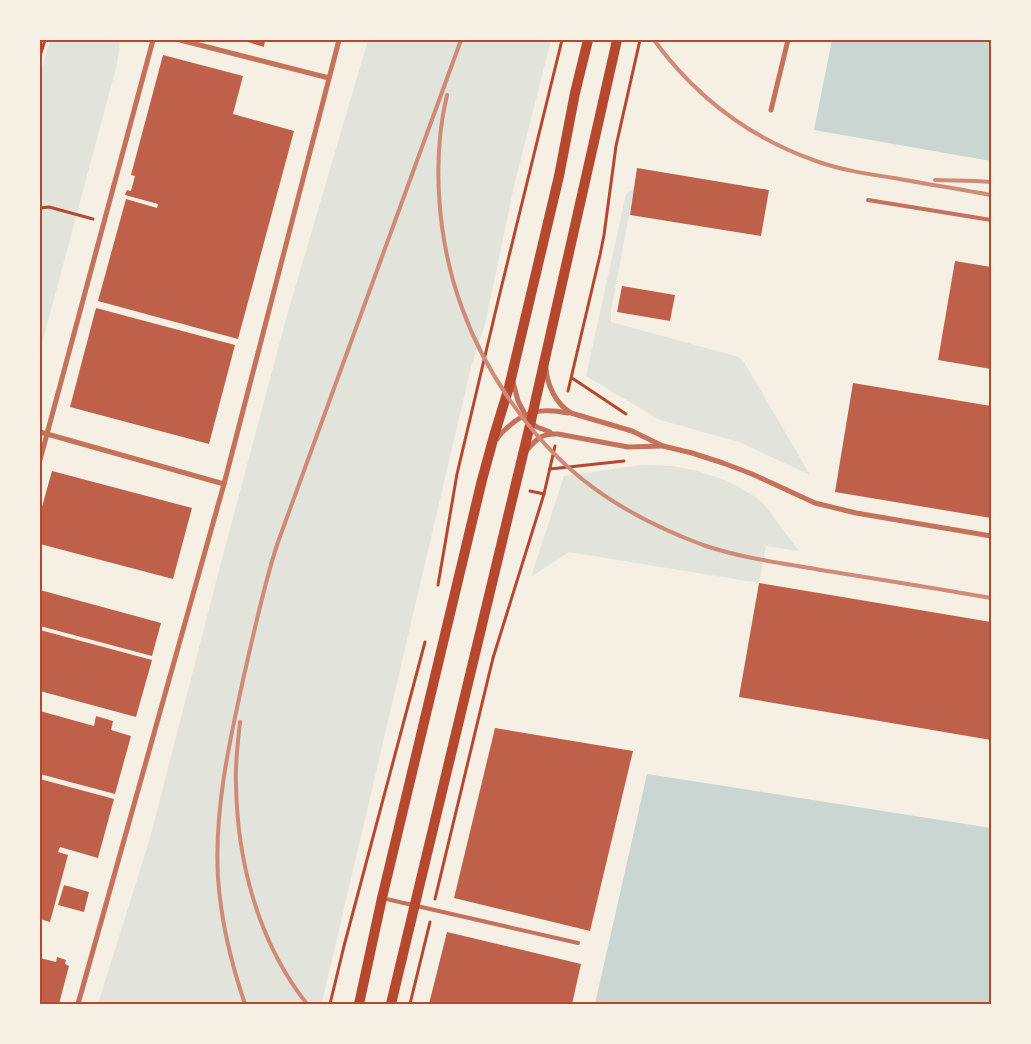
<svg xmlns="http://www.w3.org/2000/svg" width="1031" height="1044" font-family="Montserrat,sans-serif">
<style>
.green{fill:#e2e4dc}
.water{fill:#c9d6d2}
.building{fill:#bf614a}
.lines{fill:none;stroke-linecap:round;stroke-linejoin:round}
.path{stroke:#b5482f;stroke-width:3}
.service{stroke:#c5725c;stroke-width:4}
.minor{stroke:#c5725c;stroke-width:5}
.secondary{stroke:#b5482f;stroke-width:10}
.rail{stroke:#cf8b77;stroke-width:4}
.neatline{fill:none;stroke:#b5482f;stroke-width:2}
</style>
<rect width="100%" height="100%" fill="#f6efe4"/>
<g class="green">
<path d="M50 40H120L117 64 40 351V74Z"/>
<path d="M368 40H551L514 186 485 325 472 363 324 994 321 1004H98L150 838 218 574 286 319Z"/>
<path d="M634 189 611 311V322L739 357 744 362 810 475 739 442 660 420 586 376 626 194Z"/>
<path d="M641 465 673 466 698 471 725 480 749 493 762 502 799 551 766 546 759 583 569 552 531 577 564 476Z"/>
</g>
<g class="water">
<path d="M832 40H991V161L814 130Z"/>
<path d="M647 774 991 828V1004H595Z"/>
</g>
<g class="building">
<path d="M241 40H265L264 47Z"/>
<path d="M163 55 243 76 233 114 294 131 238 339 98 301 126 199 157 208 158 204 125 195 127 190 131 191 135 176 131 175Z"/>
<path d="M637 168 769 190 761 236 630 215Z"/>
<path d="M955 261 991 267V369L938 360Z"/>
<path d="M622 286 675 295 670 321 617 312Z"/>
<path d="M96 308 235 345 209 444 70 407Z"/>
<path d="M853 383 991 406V518L835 492Z"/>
<path d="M52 471 192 508 173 579 40 544V514Z"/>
<path d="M759 583 991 622V740L739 697Z"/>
<path d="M40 590 161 623 152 656 40 626Z"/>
<path d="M40 630 152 660 136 717 40 691Z"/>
<path d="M40 711 94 726 96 716 113 721 111 730 131 736 115 794 40 774Z"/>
<path d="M495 728 633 751 590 931 454 898Z"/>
<path d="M40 779 114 799 98 858 60 847 58 852 68 855 50 922 40 919Z"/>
<path d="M64 885 89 892 84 912 58 905Z"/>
<path d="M447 932 581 964 572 1004H429Z"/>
<path d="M57 957 66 960 65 964 69 966 59 1004H40V958L56 962Z"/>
</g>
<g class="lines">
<g class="path">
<path d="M40 56 45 40"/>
<path d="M40 208 49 207 93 219"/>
<path d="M572 378 626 414"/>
<path d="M568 391 600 255 604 235 616 146 640 40"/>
<path d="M550 469 624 461"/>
<path d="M530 491 544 494"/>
<path d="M438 585 457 474 498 301 562 40"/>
<path d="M435 899 493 658 544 494 555 446"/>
<path d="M330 1004 344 946 425 642"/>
<path d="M410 1004 430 922"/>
</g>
<g class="service">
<path d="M868 200 991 220"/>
<path d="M382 898 578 943"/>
</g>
<g class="minor">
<path d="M180 40 329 78"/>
<path d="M771 110 788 40"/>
<path d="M546 368C547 385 556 404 571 413L632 431 663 446 692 453 723 463 752 474 815 503 856 513 991 536"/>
<path d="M513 382 518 401 526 416"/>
<path d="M531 423 537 427 550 432"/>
<path d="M40 432 224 484"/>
<path d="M497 439C501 432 508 427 514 422 531 409 548 409 568 413"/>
<path d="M526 451C537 439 541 433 558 434L628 447 662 446"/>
<path d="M40 460 153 40"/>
<path d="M78 1004 224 484 339 40"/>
</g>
<g class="secondary">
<path d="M359 1004 382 898 482 480 494 436 509 387 559 176 575 93 588 40"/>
<path d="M391 1004 530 425 617 40"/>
</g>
<g class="rail">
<path d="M654 40C695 96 750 138 816 161 841 170 867 174 894 178 926 184 959 189 991 195"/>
<path d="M447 95C431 162 438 243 462 308 485 372 529 436 582 479 618 508 660 529 703 545 741 558 781 563 821 570 877 579 934 588 991 598"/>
<path d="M935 180 976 181 991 182"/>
<path d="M240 722C238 742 235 763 236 783 237 861 258 942 307 1004"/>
<path d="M245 1004C231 963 221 921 218 878 214 808 230 739 245 671 255 628 264 584 278 542L461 40"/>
</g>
</g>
<rect width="1031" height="1044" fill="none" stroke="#f6efe4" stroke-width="82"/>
<rect x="41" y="41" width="949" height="962" class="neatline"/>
</svg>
